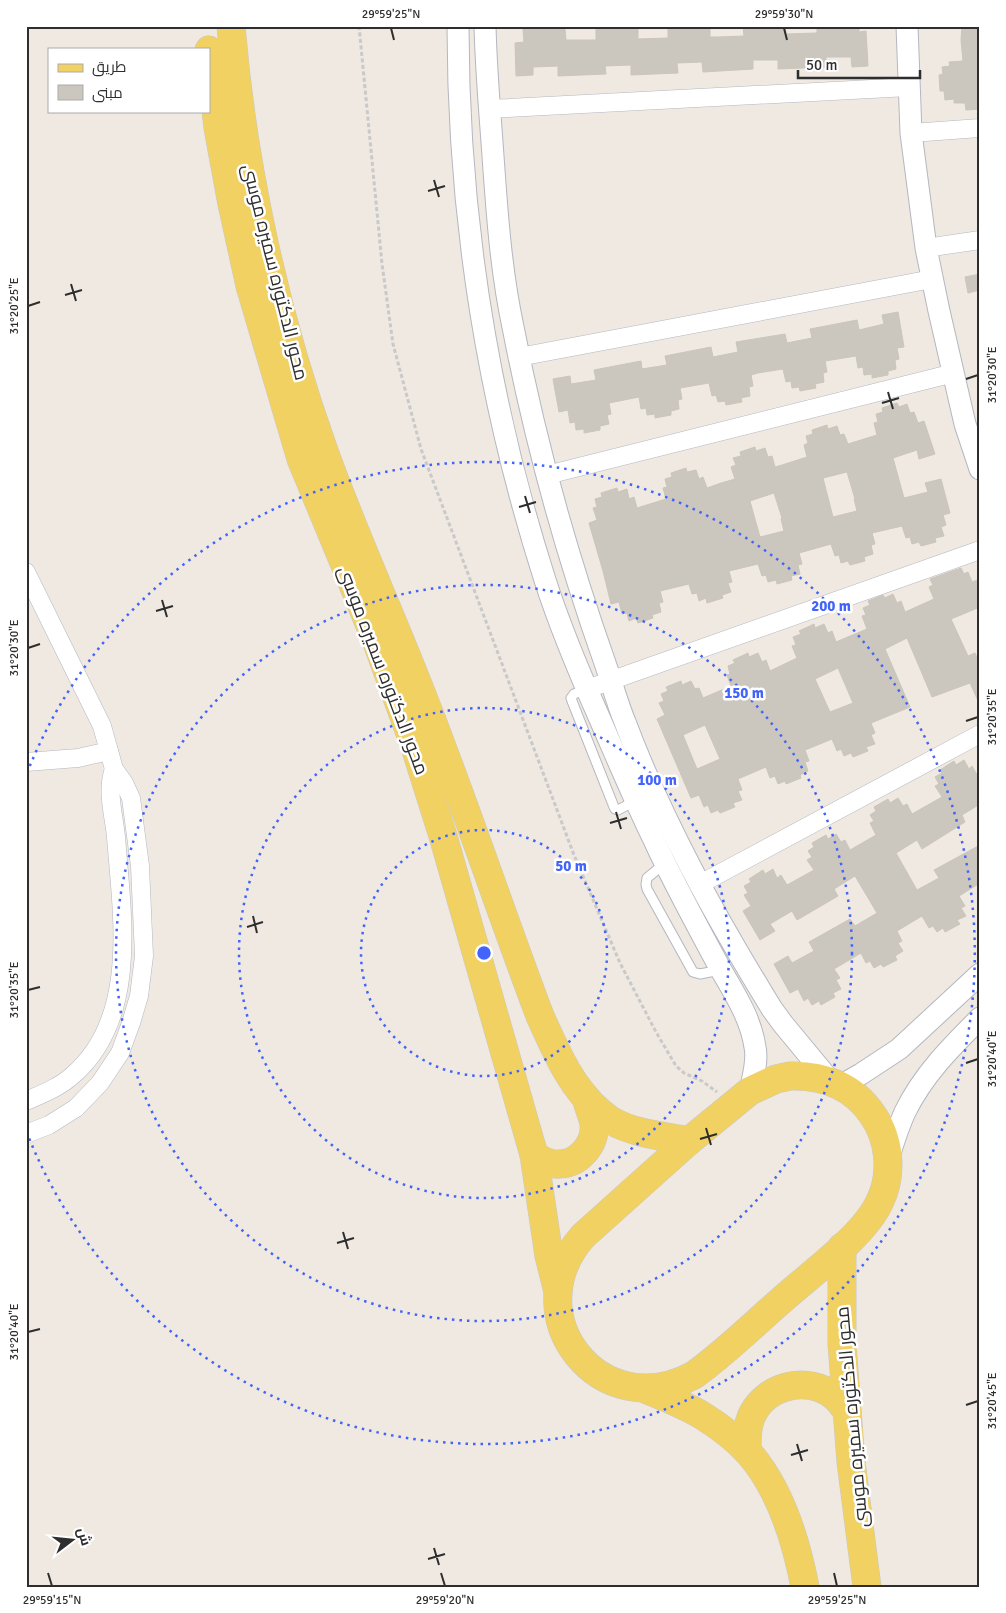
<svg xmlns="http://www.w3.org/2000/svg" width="1006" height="1613" font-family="Signika,Cairo,sans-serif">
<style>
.building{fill:#cbc7bf;stroke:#cbc5ba;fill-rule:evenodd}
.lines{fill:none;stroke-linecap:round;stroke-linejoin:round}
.service-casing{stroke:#b4b7c1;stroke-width:11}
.minor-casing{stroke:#b4b7c1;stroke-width:19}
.tertiary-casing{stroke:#b4b7c1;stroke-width:23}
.primary-casing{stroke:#c9c9c9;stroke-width:29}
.path{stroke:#c9c9c9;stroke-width:3;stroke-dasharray:4 2.5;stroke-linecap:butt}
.service{stroke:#fff;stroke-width:9}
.minor{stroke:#fff;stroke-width:18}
.tertiary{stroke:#fff;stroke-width:21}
.primary{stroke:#f2d163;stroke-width:28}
.ticks{fill:none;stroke:#2e2e2e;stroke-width:2}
.ring{fill:none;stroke:#4264fb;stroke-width:2.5;stroke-dasharray:2.5 5}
.labels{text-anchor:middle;stroke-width:5;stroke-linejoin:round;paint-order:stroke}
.street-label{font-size:19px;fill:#2e2e2e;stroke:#fff}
.centre{fill:#4264fb;stroke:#fff;stroke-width:2.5}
.ring-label{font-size:15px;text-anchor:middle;font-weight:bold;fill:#4264fb;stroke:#fff;stroke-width:5;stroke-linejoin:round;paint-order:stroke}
.neatline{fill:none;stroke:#2e2e2e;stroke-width:2}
.ticks-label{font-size:12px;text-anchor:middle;fill:#2e2e2e}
</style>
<rect width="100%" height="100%" fill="#efe9e1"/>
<g class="building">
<path d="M528 26H561V30L565 29 566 40H596V28H601L600 26H633V28H638V39L668 38V26H710V37H718L744 36 743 26H785L786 34 817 33V26H859V32L866 31 868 66 852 67 851 57H826V67L778 69V60H753V69L703 72 702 62 677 63 678 73 631 75V65L605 66 606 74 558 76V66L533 67V75L516 76 515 43 524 42 523 29H528Z"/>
<path d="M962 26H980V109L966 110 965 103H954V99L945 100 944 91H940L939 75 943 74 942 67 950 66 949 62 963 61 961 40Z"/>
<path d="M980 274V290L968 293 965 277Z"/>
<path d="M898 312 904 347 897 348 899 359 895 360 896 369 888 371V375L872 378V374L864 375 863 367 858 368 856 356 825 361 827 372 823 373 824 382 815 384 816 388 800 391 799 387 792 388 791 381 786 382 783 369 758 373 751 375 753 386 749 387 750 396 741 398 742 402 726 405 725 401 718 402 716 395 712 396 709 383 680 388 682 399 678 400 679 409 671 411V415L655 418V414L647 415 646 408 641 409 639 397 609 403 611 414 607 415 609 424 600 426V430L584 433V429L576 430 575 422 570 423 568 410 559 412 553 379 570 376 571 384 596 380 594 370 641 361 642 369 667 365 665 356 711 347 713 357 738 352 736 342 785 334 787 343 812 338 810 329 857 320 859 330 884 324 882 315Z"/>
<path d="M897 403 899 407 907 404 910 413 914 412 918 423 924 421 935 454 919 459 917 450 893 458 904 498 928 492 925 483 941 479 950 513 943 515 946 525 941 527 944 536 935 538 936 542 921 546 919 542 912 544 910 537 906 538 902 526 872 533 875 544 871 545 873 554 864 557 865 561 850 565 848 561 841 563 839 555 835 556 831 544 799 553 802 564 798 565 800 574 791 576 792 580 777 584 776 580 768 582 766 575 762 576 758 564 729 571 732 582 728 583 731 592 722 595 723 598 707 603 706 598 699 601 697 593 692 594 689 584 660 591 663 602 659 603 661 612 652 615 653 618 638 623 636 618 629 621 627 613 622 614 619 602 611 604 603 571 589 523 597 520 593 508 597 507 595 499 602 497 601 493 617 488 618 492 627 489 629 499 634 497 637 508 666 499 663 488 667 487 665 479 672 477 671 473 686 468 687 472 696 470 699 479 703 477 707 488 721 483 735 479 731 467 736 465 733 458 741 456 740 452 755 447 756 451 765 448 768 457 772 456 775 467 782 465 807 457 804 445 808 443 806 436 813 434 812 430 827 425 828 429 837 426 840 435 844 434 848 444 877 435 874 423 878 422 876 414 883 412 882 408ZM847 472 855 499H854L857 511 833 517 823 478ZM774 493 782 518 781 519 784 531 760 537 750 501Z"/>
<path d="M961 568 964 574 968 572 972 582 980 579V607L951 619 968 656 975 653 980 664V705L970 683 932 697 907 638 885 649 910 707 871 723 875 733 871 735 875 744 866 747 868 751 853 757 851 753 844 756 841 749 837 751 832 739 820 744 805 750 809 761 805 762 808 771 800 775 801 778 786 784 785 781 778 784 775 776 770 778 766 767 738 779 742 790 738 791 742 800 733 803 735 807 720 813 718 810 711 813 708 805 704 807 699 795 691 798 657 719 665 715 659 703 664 701 661 694 668 691 666 687 681 681 682 685 691 681 695 689 699 688 703 698 731 686 727 675 730 674 728 666 735 663 733 660 748 653 749 657 758 653 762 662 766 660 770 671 797 658 792 646 796 645 793 637 801 634 799 631 814 624 815 628 824 624 828 633 832 631 836 642 843 639 867 629 862 616 866 615 863 608 870 605 868 601 883 595 885 598 893 594 897 603 901 601 905 612 934 599 929 587 933 585 930 579ZM838 668 853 703 830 712 815 679ZM705 725 720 759 697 769 683 735Z"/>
<path d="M964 760 969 769 972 766 980 780V804L962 815 965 822 922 849 917 840 896 853 917 890 939 878 934 870 980 845V883L959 896 965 906 961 908 966 916 957 920 960 924 945 932 943 928 937 932 933 926 929 928 922 916 897 931 902 941 898 943 903 951 895 956 897 960 883 967 881 964 874 968 870 961 866 963 861 953 834 969 840 978 836 980 841 989 833 993 835 997 821 1005 819 1001 812 1005 808 998 804 1001 798 989 790 993 774 964 788 956 792 963 814 951 809 942 850 919 855 926 877 913 855 876 834 889 838 896 797 920 792 911 770 924 775 931 760 940 743 911 751 906 744 895 748 893 744 886 751 882 749 879 763 870 765 874 773 869 777 878 781 875 787 885 814 870 807 860 812 857 808 851 814 847 812 843 826 835 828 839 836 834 841 842 845 840 850 850 876 835 870 823 874 821 870 815 876 811 874 807 888 799 890 803 898 798 903 806 907 804 912 814 919 810 942 797 935 786 939 784 935 777 942 773 940 770 954 761 956 765Z"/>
</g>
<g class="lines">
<defs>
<g id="service">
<path d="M587 689 574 694 571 698 572 701 614 807 615 809 618 810 635 801"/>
<path d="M664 864 647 878 646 885 647 889 693 972 700 974 720 970"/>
</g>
<g id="minor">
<path d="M489 109 909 87"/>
<path d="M911 133 980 128"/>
<path d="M926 248 980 240"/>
<path d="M519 357 932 279"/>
<path d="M547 475 954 373"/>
<path d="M26 572 102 726 114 769 124 783 131 798 140 866 144 956 139 996 131 1023 120 1053 100 1083 76 1108 49 1125 26 1134"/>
<path d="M587 689 980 550"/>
<path d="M26 762 78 758 109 751"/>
<path d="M700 884 980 734"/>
<path d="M26 1101C42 1094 60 1087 73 1075 139 1018 122 915 116 837 114 815 106 791 114 769"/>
</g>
<g id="tertiary">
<path d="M458 26C458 214 488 402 545 580 560 627 579 672 599 717 617 758 634 799 654 840 674 884 698 927 721 970 735 994 751 1019 755 1047 758 1061 753 1077 750 1091"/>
<path d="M485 26C486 70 490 113 493 156 497 213 501 271 513 327 535 441 566 553 605 663 612 683 617 703 625 722 663 823 716 918 772 1009L783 1024 831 1082"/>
<path d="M907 26 911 133 926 248 939 311 965 424 980 469"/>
<path d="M840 1086 861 1074 899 1049 980 974"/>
<path d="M888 1159C893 1144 898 1127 905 1112 923 1075 951 1047 980 1018"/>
</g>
<g id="primary">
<path d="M231 26C243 170 276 318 325 454 353 531 387 606 417 682 461 792 498 905 540 1016 556 1051 570 1086 600 1112 604 1115 608 1119 612 1121 635 1134 664 1136 689 1141"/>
<path d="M209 50 218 128 232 204 250 286 301 459 376 640 414 744 443 836 534 1155 549 1256 558 1292"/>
<path d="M790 1076C823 1075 853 1086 872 1114 890 1139 893 1174 880 1201 865 1235 812 1273 784 1298 754 1324 726 1352 694 1375 601 1426 513 1316 583 1236L689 1141 750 1091 776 1079Z"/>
<path d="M534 1155C541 1160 550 1165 559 1164 579 1164 596 1144 594 1124 593 1117 589 1109 587 1101"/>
<path d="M842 1247V1344L851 1462 867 1587"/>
<path d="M645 1389C664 1397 685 1405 703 1416 719 1426 735 1438 748 1452 780 1488 796 1540 805 1587"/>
<path d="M747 1451C747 1438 747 1424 753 1413 769 1384 808 1376 834 1396 839 1400 843 1406 847 1411"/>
</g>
</defs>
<use href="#service" class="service-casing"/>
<use href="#minor" class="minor-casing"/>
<use href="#tertiary" class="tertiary-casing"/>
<use href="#primary" class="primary-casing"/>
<path class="path" d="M359 26 382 264 393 344 421 449 574 855 620 963 656 1032 676 1066 684 1073 702 1081 717 1092"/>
<use href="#service" class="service"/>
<use href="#minor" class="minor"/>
<use href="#tertiary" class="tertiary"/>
<use href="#primary" class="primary"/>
</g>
<path class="ticks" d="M391 28 394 40M784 28 787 40M434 180 439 197M428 191 445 186M71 284 76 301M65 295 82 290M28 306 40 302M966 379 978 375M888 392 893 409M882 403 899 398M525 496 530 513M519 507 536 502M162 600 167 617M156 611 173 606M28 648 40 644M966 721 978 717M616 812 621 829M610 823 627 818M253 916 257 933M247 927 263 922M28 990 40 987M966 1063 978 1059M706 1128 711 1145M700 1139 717 1134M343 1232 348 1249M337 1243 354 1238M28 1332 40 1329M966 1405 978 1401M797 1444 802 1461M791 1455 808 1450M434 1548 439 1565M428 1559 445 1554M48 1573 52 1586M441 1573 445 1586M834 1573 837 1586"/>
<g class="ring">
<circle cx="484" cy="953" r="123"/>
<circle cx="484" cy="953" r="245"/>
<circle cx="484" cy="953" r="368"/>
<path d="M27 773A491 491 0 1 1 27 1133"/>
</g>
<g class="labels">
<g class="street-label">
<text transform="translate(276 272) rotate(76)" y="7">محور الدكتوره سميره موسى</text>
<text transform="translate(384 670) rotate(69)" y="7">محور الدكتوره سميره موسى</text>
<text transform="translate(851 1417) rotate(-95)" y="7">محور الدكتوره سميره موسى</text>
</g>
</g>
<circle cx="484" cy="953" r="8" class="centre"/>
<g class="ring-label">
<text x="831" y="611">200 m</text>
<text x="744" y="698">150 m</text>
<text x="657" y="785">100 m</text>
<text x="571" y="871">50 m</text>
</g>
<rect width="1006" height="1613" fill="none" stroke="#ffffff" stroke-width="55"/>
<rect x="48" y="48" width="162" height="65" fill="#ffffff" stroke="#ababab"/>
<rect x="58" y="64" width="25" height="8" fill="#f2d163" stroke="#ababab"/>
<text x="92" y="72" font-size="15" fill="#2e2e2e">طريق</text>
<rect x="58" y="85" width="25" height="15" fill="#cbc7bf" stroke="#ababab"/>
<text x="92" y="98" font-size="15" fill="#2e2e2e">مبنى</text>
<g transform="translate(72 1540) rotate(74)" stroke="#ffffff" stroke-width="4" paint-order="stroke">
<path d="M0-4L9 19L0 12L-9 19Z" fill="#2e2e2e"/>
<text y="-8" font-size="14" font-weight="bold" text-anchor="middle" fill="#2e2e2e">ش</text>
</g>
<path d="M798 70v8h122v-8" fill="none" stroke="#2e2e2e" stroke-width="2.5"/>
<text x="806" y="70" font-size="15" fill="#2e2e2e" stroke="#ffffff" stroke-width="4" paint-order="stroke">50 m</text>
<rect x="28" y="28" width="950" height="1558" class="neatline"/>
<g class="ticks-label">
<text x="391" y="18">29°59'25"N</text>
<text x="784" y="18">29°59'30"N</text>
<text transform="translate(14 306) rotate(-90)" y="4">31°20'25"E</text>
<text transform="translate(992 375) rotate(-90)" y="4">31°20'30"E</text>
<text transform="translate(14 648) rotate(-90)" y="4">31°20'30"E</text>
<text transform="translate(992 717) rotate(-90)" y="4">31°20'35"E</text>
<text transform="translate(14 990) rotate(-90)" y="4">31°20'35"E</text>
<text transform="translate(992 1059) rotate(-90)" y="4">31°20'40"E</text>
<text transform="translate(14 1332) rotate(-90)" y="4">31°20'40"E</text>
<text transform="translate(992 1401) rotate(-90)" y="4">31°20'45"E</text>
<text x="52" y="1604">29°59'15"N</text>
<text x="445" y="1604">29°59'20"N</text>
<text x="837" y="1604">29°59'25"N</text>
</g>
</svg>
